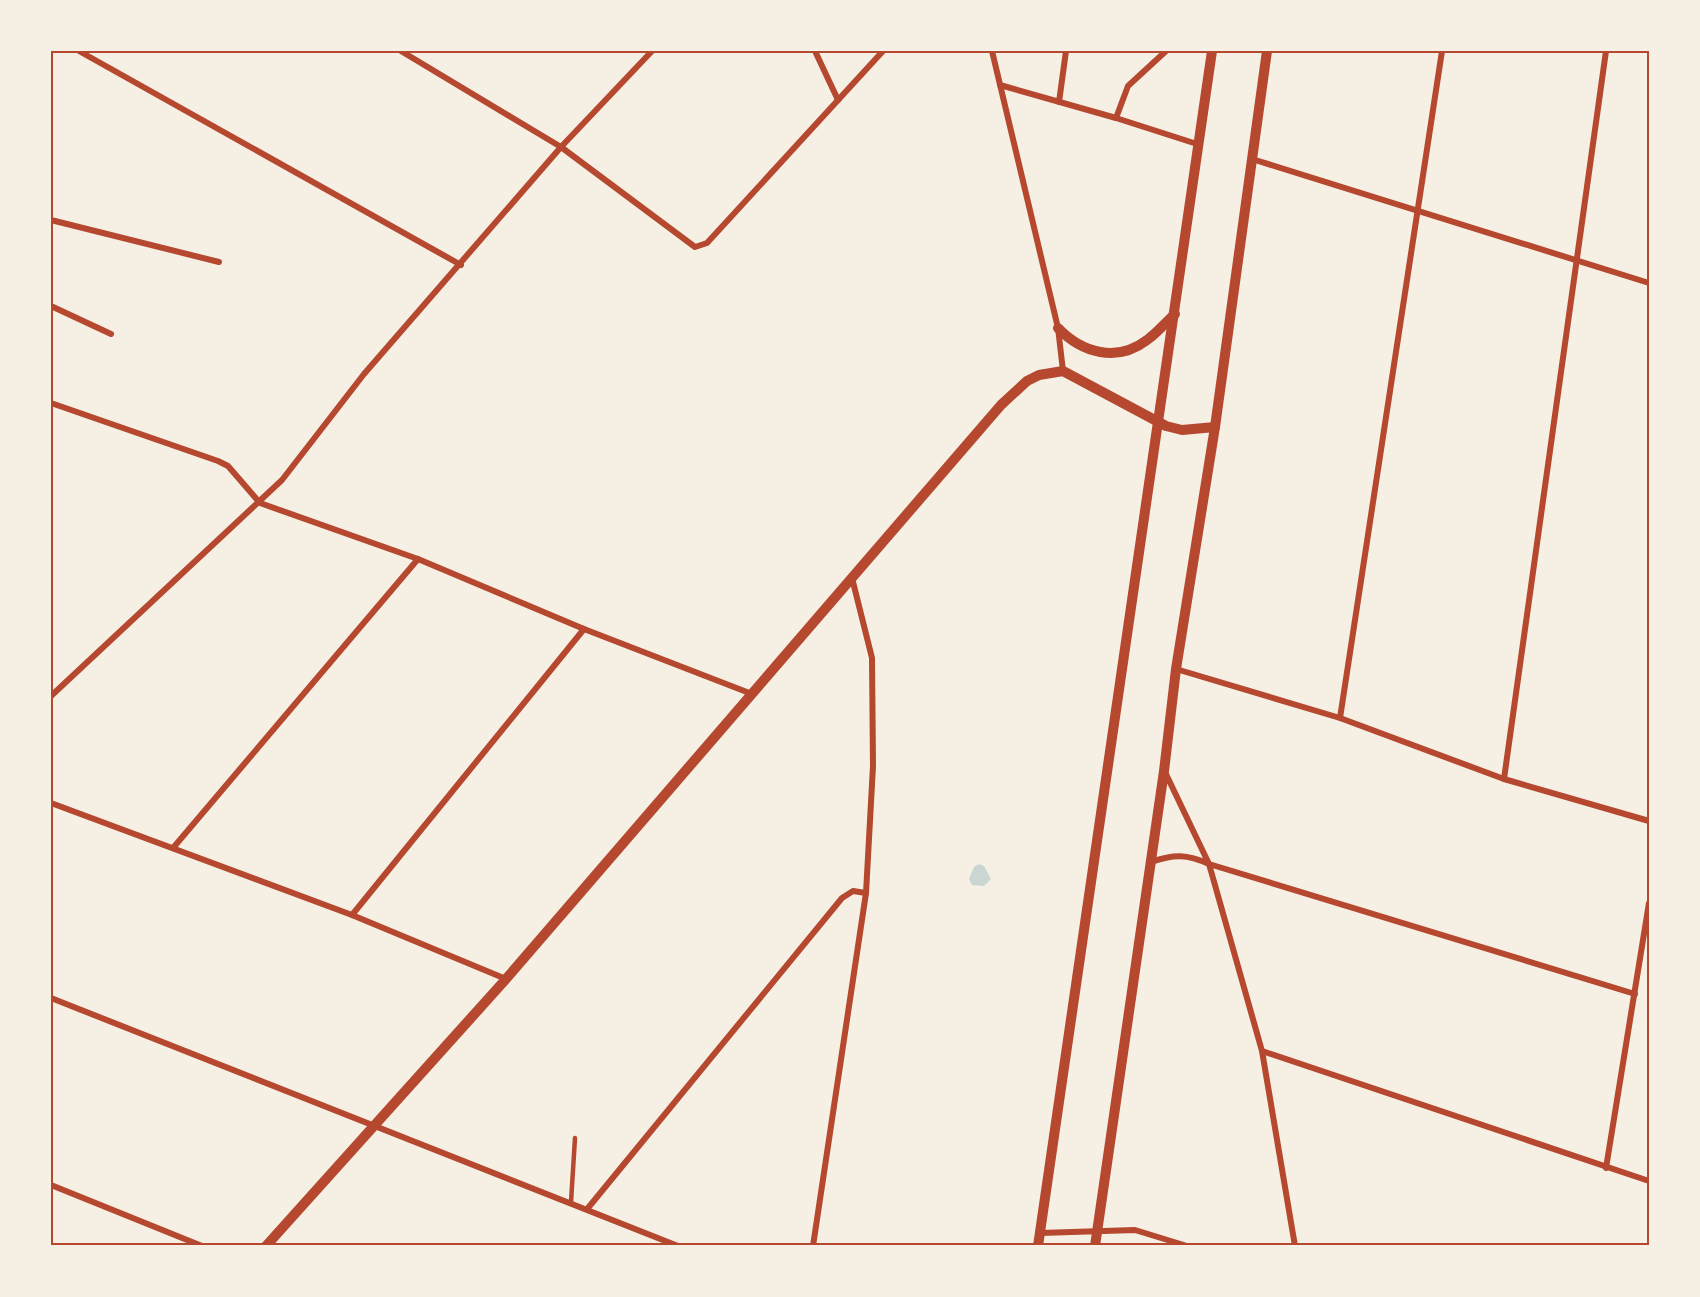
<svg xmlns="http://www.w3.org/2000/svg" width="1700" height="1297" font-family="'DejaVu Sans',sans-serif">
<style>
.water{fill:#c9d6d2}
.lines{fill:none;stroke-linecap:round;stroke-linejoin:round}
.service{stroke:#b5482f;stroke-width:4.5}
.minor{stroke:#b5482f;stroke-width:6}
.tertiary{stroke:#b5482f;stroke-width:10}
.neatline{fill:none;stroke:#b5482f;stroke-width:2}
</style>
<rect width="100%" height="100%" fill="#f6efe4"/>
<path class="water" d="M979 864 984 866 991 879 984 886 972 885 969 879 974 867Z"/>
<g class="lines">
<path class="service" d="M571 1202 575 1138"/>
<g class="minor">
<path d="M79 51 461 265"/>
<path d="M401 51 561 147 695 247 707 243 883 51"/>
<path d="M815 51 838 100"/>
<path d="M992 51 1058 328 1063 371"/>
<path d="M1000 85 1116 118 1197 144"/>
<path d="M1059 102 1066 51"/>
<path d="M1116 118 1128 86 1166 51"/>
<path d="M1252 159 1649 283"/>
<path d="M51 220 219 262"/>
<path d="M51 306 111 334"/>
<path d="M51 403 218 461 228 466 260 503 418 559 584 629 752 694"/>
<path d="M1176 669 1340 718 1504 779 1649 821"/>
<path d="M51 696 282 480 364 374 561 147 652 51"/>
<path d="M1340 718 1442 51"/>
<path d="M1165 772 1209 864 1262 1051 1295 1246"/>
<path d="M1504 779 1606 51"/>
<path d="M51 803 352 915 506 979"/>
<path d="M173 848 418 559"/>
<path d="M1151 862C1174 854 1187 854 1209 864L1635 994"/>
<path d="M352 915 584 629"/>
<path d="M51 998 678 1246"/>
<path d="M1262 1051 1649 1181"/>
<path d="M1606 1168 1649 903"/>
<path d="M51 1185 202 1246"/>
<path d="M588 1208 842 898 853 891 866 893"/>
<path d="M1040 1233 1135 1230 1187 1246"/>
<path d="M813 1246 866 893 873 766 872 658 852 578"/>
</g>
<g class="tertiary">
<path d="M1058 328C1082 353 1117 363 1147 340 1157 333 1166 322 1175 314"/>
<path d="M266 1246 506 979 1001 405 1027 381 1039 375 1063 371 1166 426 1182 430 1215 427"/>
<path d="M1038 1246 1212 51"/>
<path d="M1095 1246 1164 771 1176 669 1215 427 1267 51"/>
</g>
</g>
<rect width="1700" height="1297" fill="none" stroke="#f6efe4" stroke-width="105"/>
<rect x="52" y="52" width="1596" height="1192" class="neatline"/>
</svg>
